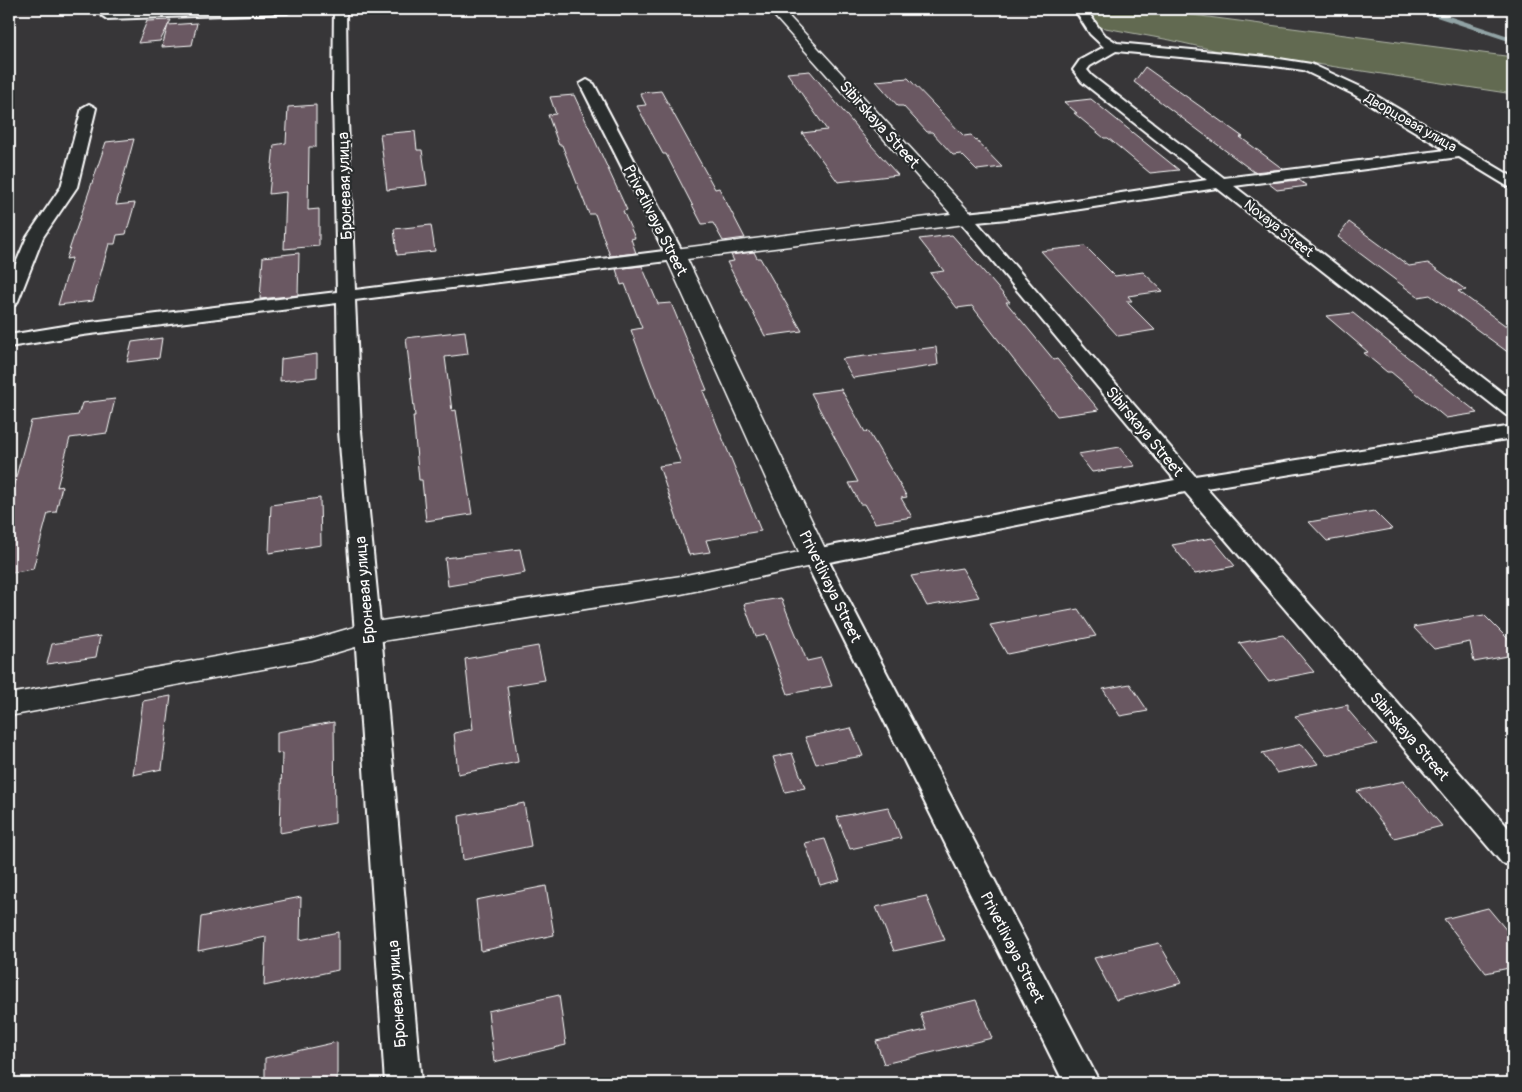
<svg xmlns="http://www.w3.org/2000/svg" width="1522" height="1092" font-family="Pangolin,sans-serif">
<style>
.green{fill:#626b51;stroke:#b0b5a8}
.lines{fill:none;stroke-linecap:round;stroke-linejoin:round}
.stream{stroke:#91a3a5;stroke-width:4.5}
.building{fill:#6a5962;stroke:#fff}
.street-casing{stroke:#fff;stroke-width:4}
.secondary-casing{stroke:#fff;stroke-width:3}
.street{fill:#2a2d2e;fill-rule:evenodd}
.secondary{fill:#2a2d2e;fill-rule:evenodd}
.labels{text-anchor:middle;stroke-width:4.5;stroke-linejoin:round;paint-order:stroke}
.far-street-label{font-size:14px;fill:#fff;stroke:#2a2d2e}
.street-label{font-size:16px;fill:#fff;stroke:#2a2d2e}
</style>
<rect width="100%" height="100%" fill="#373638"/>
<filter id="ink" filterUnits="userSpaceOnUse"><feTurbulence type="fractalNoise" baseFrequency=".02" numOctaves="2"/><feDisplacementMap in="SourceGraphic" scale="10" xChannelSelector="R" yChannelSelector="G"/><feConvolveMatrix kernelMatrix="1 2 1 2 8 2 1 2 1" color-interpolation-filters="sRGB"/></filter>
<g filter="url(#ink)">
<path class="green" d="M1089 9H1147L1513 57V94L1310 63 1227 53 1170 40 1100 27 1094 23Z"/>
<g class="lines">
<path class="stream" d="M1420 9 1513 40"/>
</g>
<g class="building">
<path d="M171 20 160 41 138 43 147 21Z"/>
<path d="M197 23 192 45 162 47 168 25Z"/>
<path d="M1145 67 1243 137H1240L1283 169 1254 172 1134 82Z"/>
<path d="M810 71 871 145 898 175 838 182 802 133 827 130 787 73Z"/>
<path d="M908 78 964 136 971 135 1002 167 977 170 961 154 953 155 932 132H927L903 106H898L876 81Z"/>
<path d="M661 91 715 189 719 188 745 238 723 241 713 223 702 224 666 154H663L637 106 646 105 640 93Z"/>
<path d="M574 95 627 210 623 211 635 238 631 239 636 253 610 256 595 214H589L562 145H559L557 140 548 115 556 114 550 97Z"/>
<path d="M1091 99 1179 170 1150 173 1108 138H1104L1074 113H1077L1064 102Z"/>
<path d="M316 105V147H309L308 210 319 209V246L284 249 286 192 269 194 274 145 286 143 288 107Z"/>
<path d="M415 131 417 150H422L427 185 387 190 380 134Z"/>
<path d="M134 139 116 205 135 203 126 234 117 235 115 244H109L93 301 58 305 72 258 66 259 106 142Z"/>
<path d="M1299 180 1307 186 1277 190 1268 183Z"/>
<path d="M1349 222 1409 266 1428 263 1466 290 1458 291 1513 331V356L1430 295 1418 297 1338 237Z"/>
<path d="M431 225 435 251 397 255 394 229Z"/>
<path d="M952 235 1010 302H1006L1054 360 1057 359 1099 410 1057 416 972 306 957 308 930 273 944 271 919 239Z"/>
<path d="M1085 246 1115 276 1143 272 1163 291 1128 296 1132 301H1126L1155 330 1118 336 1041 251Z"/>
<path d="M754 252 757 258H760L802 331 765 336 727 262 734 261 731 255Z"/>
<path d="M299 253 298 295 260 299 263 257Z"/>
<path d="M642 266 658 304 671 303 707 390 703 391 761 531 706 540 710 552 689 555 659 466 681 463 631 330 642 328 625 284 621 285 616 269Z"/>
<path d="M1353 313 1396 348 1478 413 1446 418 1391 372H1387L1364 353 1368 352 1326 316Z"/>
<path d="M465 331 468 354 445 357 452 411 456 410 472 514 426 521 422 480H419L413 416H415L406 338Z"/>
<path d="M162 338 159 358 127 362 132 342Z"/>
<path d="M936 347 938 365 853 378 842 359Z"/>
<path d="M317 354V377L280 381 281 359Z"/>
<path d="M841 389 865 432 868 431 907 497 901 498 912 517 875 523 864 504H860L849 483 858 482 811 393Z"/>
<path d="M115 399 107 433 70 438 57 487 62 486 56 512 48 513 33 569 9 573V503L31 421 78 415 82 403Z"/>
<path d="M1120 447 1135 466 1092 472 1078 454Z"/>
<path d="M320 498 321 545 269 553 271 505Z"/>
<path d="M1374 511 1392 529 1327 541 1309 522Z"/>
<path d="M1212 538 1235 566 1195 574 1172 545Z"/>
<path d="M520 549 525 573 448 586 445 558Z"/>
<path d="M962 568 979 597 927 606 911 576Z"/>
<path d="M781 598 807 661 821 658 832 686 788 694 766 635 756 637 744 604Z"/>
<path d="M1078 609 1096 636 1007 654 990 625Z"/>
<path d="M1484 615 1513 644V655L1474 662 1470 642 1434 649 1413 627Z"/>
<path d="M1283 635 1314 672 1268 681 1239 643Z"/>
<path d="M100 636 96 657 47 664 52 644Z"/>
<path d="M538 646 545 680 507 686 518 762 458 774 454 733 473 729 465 659Z"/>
<path d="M1130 684 1148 711 1120 716 1103 689Z"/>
<path d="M171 696 162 769 133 775 143 701Z"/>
<path d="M1348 705V710L1377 744 1326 755 1295 716Z"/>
<path d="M334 722 335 823 280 833 282 753 277 754V732Z"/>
<path d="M851 728 863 756 816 764 805 737Z"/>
<path d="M1302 744 1318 764 1277 773 1262 753Z"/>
<path d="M792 753 805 788 785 792 773 757Z"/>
<path d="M1404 781 1442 826 1394 838 1357 791Z"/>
<path d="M524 803 531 846 463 860 459 816Z"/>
<path d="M888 807 901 838 850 849 837 817Z"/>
<path d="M825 839 840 880 820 885 805 843Z"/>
<path d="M546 886 554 935 481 951 476 900Z"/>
<path d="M926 896 945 940 894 951 876 907Z"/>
<path d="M301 897 300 940 338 932V970L264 986 266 937 198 951 201 917Z"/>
<path d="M1488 908 1513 938V967L1486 973 1444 919Z"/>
<path d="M1159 943 1182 983 1116 1000 1094 958Z"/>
<path d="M559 995 566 1045 494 1062 488 1011Z"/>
<path d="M976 1000 992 1038 884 1064 876 1041 926 1030 920 1013Z"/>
<path d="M337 1042V1083H265V1058Z"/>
</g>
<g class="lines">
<defs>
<g id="street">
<path d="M187 9H293L287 13 107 19 101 15 107 11Z"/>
<path d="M334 9H346L347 97 355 290 664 251 580 84 587 80 594 84 684 255 681 259 675 260 355 300 361 431 381 633 421 1083H385L355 633 339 431 337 303 83 335 9 347V335L83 323 337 292 333 97Z"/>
<path d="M1074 9H1086L1103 34 1117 43 1267 57 1311 64 1363 88 1513 177V188L1507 186 1459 157 1234 186 1513 401V417L1506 415 1217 188 1035 216 977 222 1195 476 1513 426V438L1206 488 1513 833V866L1502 863 1185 492 829 562 1100 1083H1064L803 557 807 552 815 549 1175 480 957 218 959 215 965 213 1035 206 1207 180 1082 82 1073 70 1080 60 1104 47 1090 34ZM1116 51 1267 65 1303 70 1353 94 1446 150 1224 178 1092 76 1087 70 1090 66Z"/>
<path d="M89 104 96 108 77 187 43 237 18 301 15 305 9 306V280L27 237 61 187 82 108Z"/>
</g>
<path id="secondary" d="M768 9H782L975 218 972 222 965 224 687 259 829 557 825 563 681 594 369 643 311 660 9 716V694L310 640 368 623 681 576 799 552 665 255 668 251 675 249 951 214Z"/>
</defs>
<use href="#street" class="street-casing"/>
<use href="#secondary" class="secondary-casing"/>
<use href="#street" class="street"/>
<use href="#secondary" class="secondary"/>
</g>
</g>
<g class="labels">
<g class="far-street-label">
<text transform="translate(1411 122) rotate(30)" y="5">Дворцовая улица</text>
<text transform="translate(1279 228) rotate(38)" y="5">Novaya Street</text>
</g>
<g class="street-label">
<text transform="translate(880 124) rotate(48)" y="6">Sibirskaya Street</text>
<text transform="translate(344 186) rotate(-92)" y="6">Броневая улица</text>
<text transform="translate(656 220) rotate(63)" y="6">Privetlivaya Street</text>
<text transform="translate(1145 431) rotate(50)" y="6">Sibirskaya Street</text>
<text transform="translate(831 586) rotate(64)" y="6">Privetlivaya Street</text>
<text transform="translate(364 590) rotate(-95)" y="6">Броневая улица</text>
<text transform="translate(1410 736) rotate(49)" y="6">Sibirskaya Street</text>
<text transform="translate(1013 947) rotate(63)" y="6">Privetlivaya Street</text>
<text transform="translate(396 994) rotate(-94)" y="6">Броневая улица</text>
</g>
</g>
<rect width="1522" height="1092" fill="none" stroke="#2a2d2e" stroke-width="30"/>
<rect x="15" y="15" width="1492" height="1062" fill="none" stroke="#fff" stroke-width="2" filter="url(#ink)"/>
</svg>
